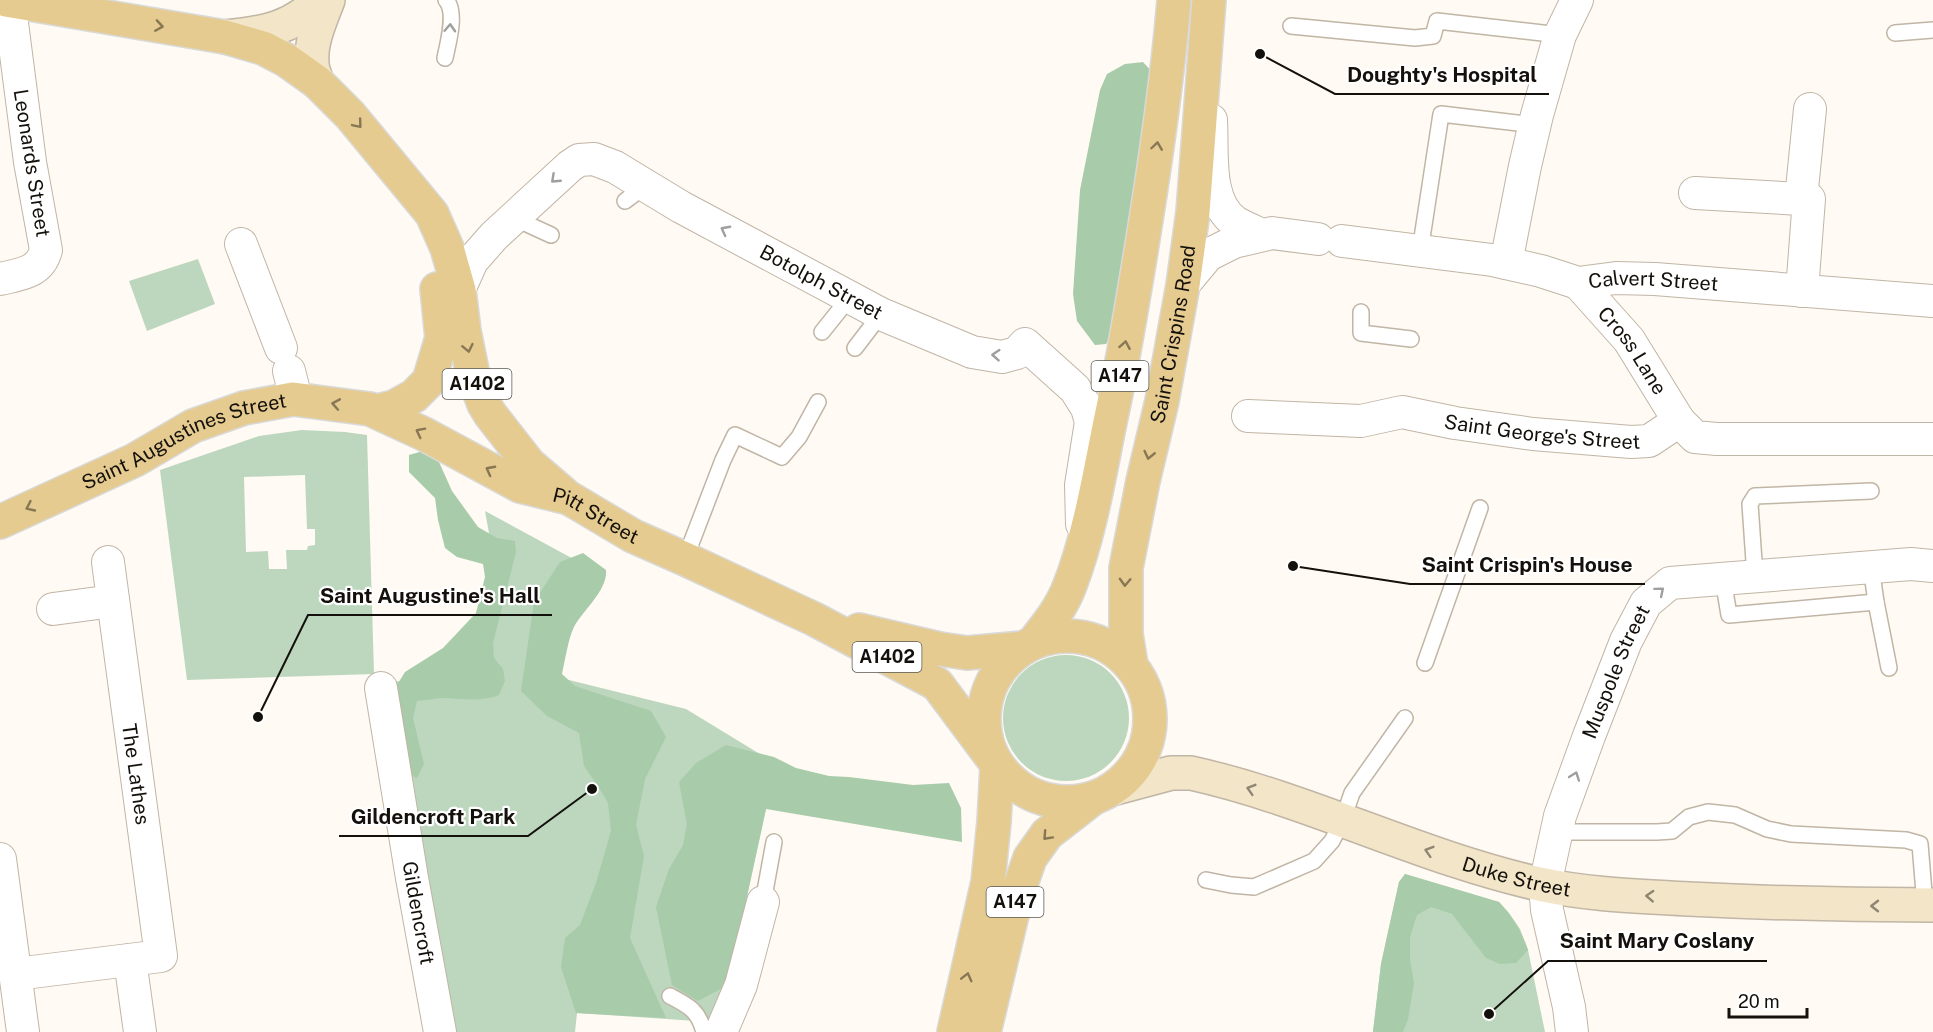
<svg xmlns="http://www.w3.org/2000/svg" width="1933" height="1032" font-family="'Public Sans',sans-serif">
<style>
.green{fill:#bcd7be;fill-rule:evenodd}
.forest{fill:#a8cbaa}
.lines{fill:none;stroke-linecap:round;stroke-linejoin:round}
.lane-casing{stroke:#c1b5a5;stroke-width:18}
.street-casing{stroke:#c1b5a5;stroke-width:34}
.secondary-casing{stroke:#c1b5a5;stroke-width:36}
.primary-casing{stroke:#d9d9d8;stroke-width:36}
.lane{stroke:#fff;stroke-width:15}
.street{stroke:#fff;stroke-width:32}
.secondary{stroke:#f2e5c8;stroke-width:33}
.primary{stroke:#e5cb90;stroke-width:33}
.oneway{stroke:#877754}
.oneway2{stroke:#a19f9d}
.oneway3{stroke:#8e8573}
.labels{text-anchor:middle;stroke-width:4.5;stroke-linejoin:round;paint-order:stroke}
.shield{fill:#fff;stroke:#5a5854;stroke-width:1.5}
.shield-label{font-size:18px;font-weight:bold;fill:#14100b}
.street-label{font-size:20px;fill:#14100b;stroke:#fff}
.leader{fill:none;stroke:#14100b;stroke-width:2}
.callout-dot{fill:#14100b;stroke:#fff;stroke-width:2}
.callout-label{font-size:21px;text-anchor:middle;font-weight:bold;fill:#14100b;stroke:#fff;stroke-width:4.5;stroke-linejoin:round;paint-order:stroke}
</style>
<rect width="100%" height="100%" fill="#fffaf3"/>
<g class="green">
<path d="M198 259 215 304 147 331 129 281Z"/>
<path d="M302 430 345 432 367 435 374 674 187 680 160 470 259 436ZM305 475 307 529H315V545L308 546 307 550H286L287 569H269L268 551 246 552 244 477Z"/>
<path d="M485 511 579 562 547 652 565 679 686 709 786 770 766 809 739 933 730 984 711 1022 577 1013 575 1032H451L390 681 438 682 481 690 494 561Z"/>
<circle cx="1066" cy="718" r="63"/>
<path d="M1405 874 1499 902 1509 913 1520 929 1528 950 1545 1032H1373L1381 964 1399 882Z"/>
</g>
<g class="forest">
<path d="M1143 62 1154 74 1112 335 1106 344 1095 345 1077 321 1073 294 1080 190 1100 90 1107 74 1125 64Z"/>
<path d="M423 451 439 462 452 491 478 527 497 538 515 541 516 552 493 643 494 658 503 669 505 681 499 695C481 702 465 699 446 698 437 698 427 700 417 701L413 718 424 764 417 778 407 774 392 693 405 672 443 648 476 613 485 577 483 564 457 557 445 548 438 520 435 498 409 472V455Z"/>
<path d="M583 553 606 570C608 590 583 610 574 627 568 639 565 661 562 674L575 686 651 711 666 737 645 779 636 825 644 856 630 938 666 1018 576 1013 561 967 565 938 580 925 596 883 611 831 608 803 598 786 584 766 579 733 547 716 521 691 534 602 560 562Z"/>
<path d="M726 745 774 757 796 768 829 776 849 777 913 785 949 783 961 808 962 842 766 809 739 933 730 984 698 1001 672 985 656 907 669 869 683 845 687 824 679 782 696 763Z"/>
<path d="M1405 874 1499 902C1513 917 1521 930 1528 950L1516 963 1500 964 1486 958 1452 914 1431 907 1417 915 1410 937V960L1414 983 1408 1019 1403 1032H1373L1381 964 1399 882Z"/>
</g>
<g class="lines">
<defs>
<g id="lane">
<path d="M1291 26 1415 38 1433 36 1437 21 1560 35"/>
<path d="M1895 33 1933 30"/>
<path d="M445 58C448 43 457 12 446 0"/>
<path d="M625 201 645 186"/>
<path d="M514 218 551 235"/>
<path d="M1420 251 1441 114 1534 125"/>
<path d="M1361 312V333L1411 339"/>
<path d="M822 332 850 297"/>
<path d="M855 348 881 314"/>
<path d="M685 559 723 460 735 435 782 457 799 437 818 402"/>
<path d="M1871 567 1876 602 1889 668"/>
<path d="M1755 576 1750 504 1755 496 1871 491"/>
<path d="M1723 579 1729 615 1876 602"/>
<path d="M1425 663 1480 508"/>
<path d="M1557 832H1657L1672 831 1689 817 1708 812 1735 815 1767 829 1791 834 1906 840 1920 844 1925 905"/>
<path d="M1206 880 1231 885 1254 887 1314 861 1332 841 1343 819 1352 793 1405 718"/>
<path d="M763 902 774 842"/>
<path d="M670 996C689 1006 698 1010 704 1032"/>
</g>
<g id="street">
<path d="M1211 120C1213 152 1206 201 1235 222 1243 227 1253 230 1261 235"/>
<path d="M1695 193 1801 199"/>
<path id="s1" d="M1342 241 1492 260 1541 271 1578 283 1616 278 1655 279 1933 301"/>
<path d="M241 244 281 348"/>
<path d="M1506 263 1525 166 1537 115 1560 35 1577 0"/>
<path d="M0 279C21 274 40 273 46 250L30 162 9 0"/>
<path id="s2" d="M1578 283 1629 340 1679 421 1695 437 1717 439H1933"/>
<path d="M1183 285 1208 255 1234 242 1272 233 1318 239"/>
<path id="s3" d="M459 290 472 261 494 236 570 166 579 160 594 159 615 167 681 207 881 314 972 352 1002 357 1017 353 1025 344 1075 389 1087 408 1091 422 1081 485 1082 524"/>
<path d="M1802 291 1809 199H1801L1810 109"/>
<path d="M289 371 293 387V399"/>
<path id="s4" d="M1248 416 1361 421 1402 412 1455 423 1533 434 1631 442 1649 441 1679 421"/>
<path d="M53 609 113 601"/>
<path id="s5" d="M381 688 412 878 440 1032"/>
<path d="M0 859 23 1032"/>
<path d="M130 960 140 1032"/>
<path d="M16 974 161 956 108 562"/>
<path d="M721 1032 741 985 763 902"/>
<path id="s6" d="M1572 1032 1569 1007 1547 910 1545 885 1560 816 1589 736 1626 641 1646 603 1670 583 1911 564 1933 566"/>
</g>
<g id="secondary">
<path d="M225 37C265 33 291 29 320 0"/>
<path d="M317 82C315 76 312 69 312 63 310 42 321 19 328 0"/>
<path id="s7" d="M1115 788 1171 773H1191C1312 800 1423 859 1544 885 1591 895 1641 896 1689 899 1770 903 1851 905 1933 905"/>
</g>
<g id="primary">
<path d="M6 0 225 37 263 48 286 60 317 82 350 115 432 214 447 248 459 290 464 331 473 375 484 404 490 414 529 464 564 494"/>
<path d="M378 411 394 407 414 396 429 381 442 338 437 289"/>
<path id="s8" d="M0 522 135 460 193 426 244 408 293 399 370 409 424 434 520 486 569 498 633 536 685 559 814 619 937 684 993 759"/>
<path d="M859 630 940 649 967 653 1023 648"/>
<circle cx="1067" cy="719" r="83"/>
<path d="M1034 642C1048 624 1062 607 1070 585 1090 533 1099 476 1110 422 1122 367 1131 312 1140 257 1154 172 1167 86 1174 0"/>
<path id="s9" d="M1131 665 1126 634V568L1143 481 1162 401 1183 285 1193 212 1209 0"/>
<path d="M954 1032 988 882 994 822 997 766"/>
<path d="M984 1032 1016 898 1030 858 1047 834 1092 799"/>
</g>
</defs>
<use href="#lane" class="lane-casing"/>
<use href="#street" class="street-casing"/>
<use href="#secondary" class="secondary-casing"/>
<use href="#primary" class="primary-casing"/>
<use href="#lane" class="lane"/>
<use href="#street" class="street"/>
<use href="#secondary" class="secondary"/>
<use href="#primary" class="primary"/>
</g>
<defs><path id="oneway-chevron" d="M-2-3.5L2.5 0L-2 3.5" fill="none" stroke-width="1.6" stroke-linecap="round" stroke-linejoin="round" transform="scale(1.5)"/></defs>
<g class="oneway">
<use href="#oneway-chevron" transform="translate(159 26) rotate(9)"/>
<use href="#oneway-chevron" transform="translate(358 124) rotate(50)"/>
<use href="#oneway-chevron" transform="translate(1157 146) rotate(-82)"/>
<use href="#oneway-chevron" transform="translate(1125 345) rotate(-80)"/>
<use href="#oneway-chevron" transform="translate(468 348) rotate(78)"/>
<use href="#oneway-chevron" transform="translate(336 404) rotate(-170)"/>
<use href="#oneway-chevron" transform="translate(420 432) rotate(-153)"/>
<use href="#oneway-chevron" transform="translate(1149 455) rotate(103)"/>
<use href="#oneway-chevron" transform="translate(490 470) rotate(-152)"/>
<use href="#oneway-chevron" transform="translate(30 507) rotate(155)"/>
<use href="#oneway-chevron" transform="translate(1125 582) rotate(92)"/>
<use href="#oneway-chevron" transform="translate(1047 836) rotate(133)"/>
<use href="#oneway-chevron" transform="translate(967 977) rotate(-76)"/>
</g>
<g class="oneway2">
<use href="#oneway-chevron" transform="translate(450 28) rotate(-87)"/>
<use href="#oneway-chevron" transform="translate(555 179) rotate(137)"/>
<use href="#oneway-chevron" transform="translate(725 230) rotate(-152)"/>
<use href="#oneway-chevron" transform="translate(996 355) rotate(-176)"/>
<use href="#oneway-chevron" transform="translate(1660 591) rotate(-40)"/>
<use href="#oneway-chevron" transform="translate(1575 776) rotate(-70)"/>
</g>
<g class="oneway3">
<use href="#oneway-chevron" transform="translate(1251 789) rotate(-163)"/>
<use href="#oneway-chevron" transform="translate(1429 851) rotate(-163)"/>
<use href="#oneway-chevron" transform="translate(1650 896) rotate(-177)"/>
<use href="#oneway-chevron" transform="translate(1875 906) rotate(180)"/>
</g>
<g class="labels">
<g class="shield">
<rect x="1091.5" y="361" width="57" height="30" rx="4.5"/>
<rect x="442.5" y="369" width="69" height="30" rx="4.5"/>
<rect x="852.5" y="642" width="69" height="30" rx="4.5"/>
<rect x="986.5" y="887" width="57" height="30" rx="4.5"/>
</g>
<g class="shield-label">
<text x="1120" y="382">A147</text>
<text x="477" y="390">A1402</text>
<text x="887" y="663">A1402</text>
<text x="1015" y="908">A147</text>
</g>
<g class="street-label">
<text transform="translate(32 163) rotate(81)" y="7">Leonards Street</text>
<text dy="7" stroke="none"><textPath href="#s3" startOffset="453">Botolph Street</textPath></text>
<text dy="7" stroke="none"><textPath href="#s1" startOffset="316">Calvert Street</textPath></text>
<text dy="7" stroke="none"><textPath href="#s9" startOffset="336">Saint Crispins Road</textPath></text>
<text dy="7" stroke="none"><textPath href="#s2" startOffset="87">Cross Lane</textPath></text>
<text dy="7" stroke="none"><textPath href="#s4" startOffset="297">Saint George's Street</textPath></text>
<text dy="7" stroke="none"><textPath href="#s8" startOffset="202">Saint Augustines Street</textPath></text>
<text dy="7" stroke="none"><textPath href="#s8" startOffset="648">Pitt Street</textPath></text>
<text dy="7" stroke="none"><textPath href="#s6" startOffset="375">Muspole Street</textPath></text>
<text transform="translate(136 774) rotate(82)" y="7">The Lathes</text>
<text dy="7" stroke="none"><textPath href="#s7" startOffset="420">Duke Street</textPath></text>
<text dy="7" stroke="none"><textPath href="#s5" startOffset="228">Gildencroft</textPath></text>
</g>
</g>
<path class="leader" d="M1260 54L1335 94H1549M1293 566L1410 584H1645M258 717L308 615H552M592 789L528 836H339M1489 1014L1548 961H1767"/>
<g class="callout-dot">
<circle cx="1260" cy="54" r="6"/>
<circle cx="1293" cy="566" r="6"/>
<circle cx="258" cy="717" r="6"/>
<circle cx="592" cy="789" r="6"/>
<circle cx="1489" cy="1014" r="6"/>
</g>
<g class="callout-label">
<text x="1442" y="82">Doughty's Hospital</text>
<text x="1527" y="572">Saint Crispin's House</text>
<text x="430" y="603">Saint Augustine's Hall</text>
<text x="433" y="824">Gildencroft Park</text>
<text x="1657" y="948">Saint Mary Coslany</text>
</g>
<path d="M1729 1008v9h78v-9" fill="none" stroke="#14100b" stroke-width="3"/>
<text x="1738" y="1008" font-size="18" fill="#14100b" stroke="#ffffff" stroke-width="4.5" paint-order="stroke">20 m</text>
</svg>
